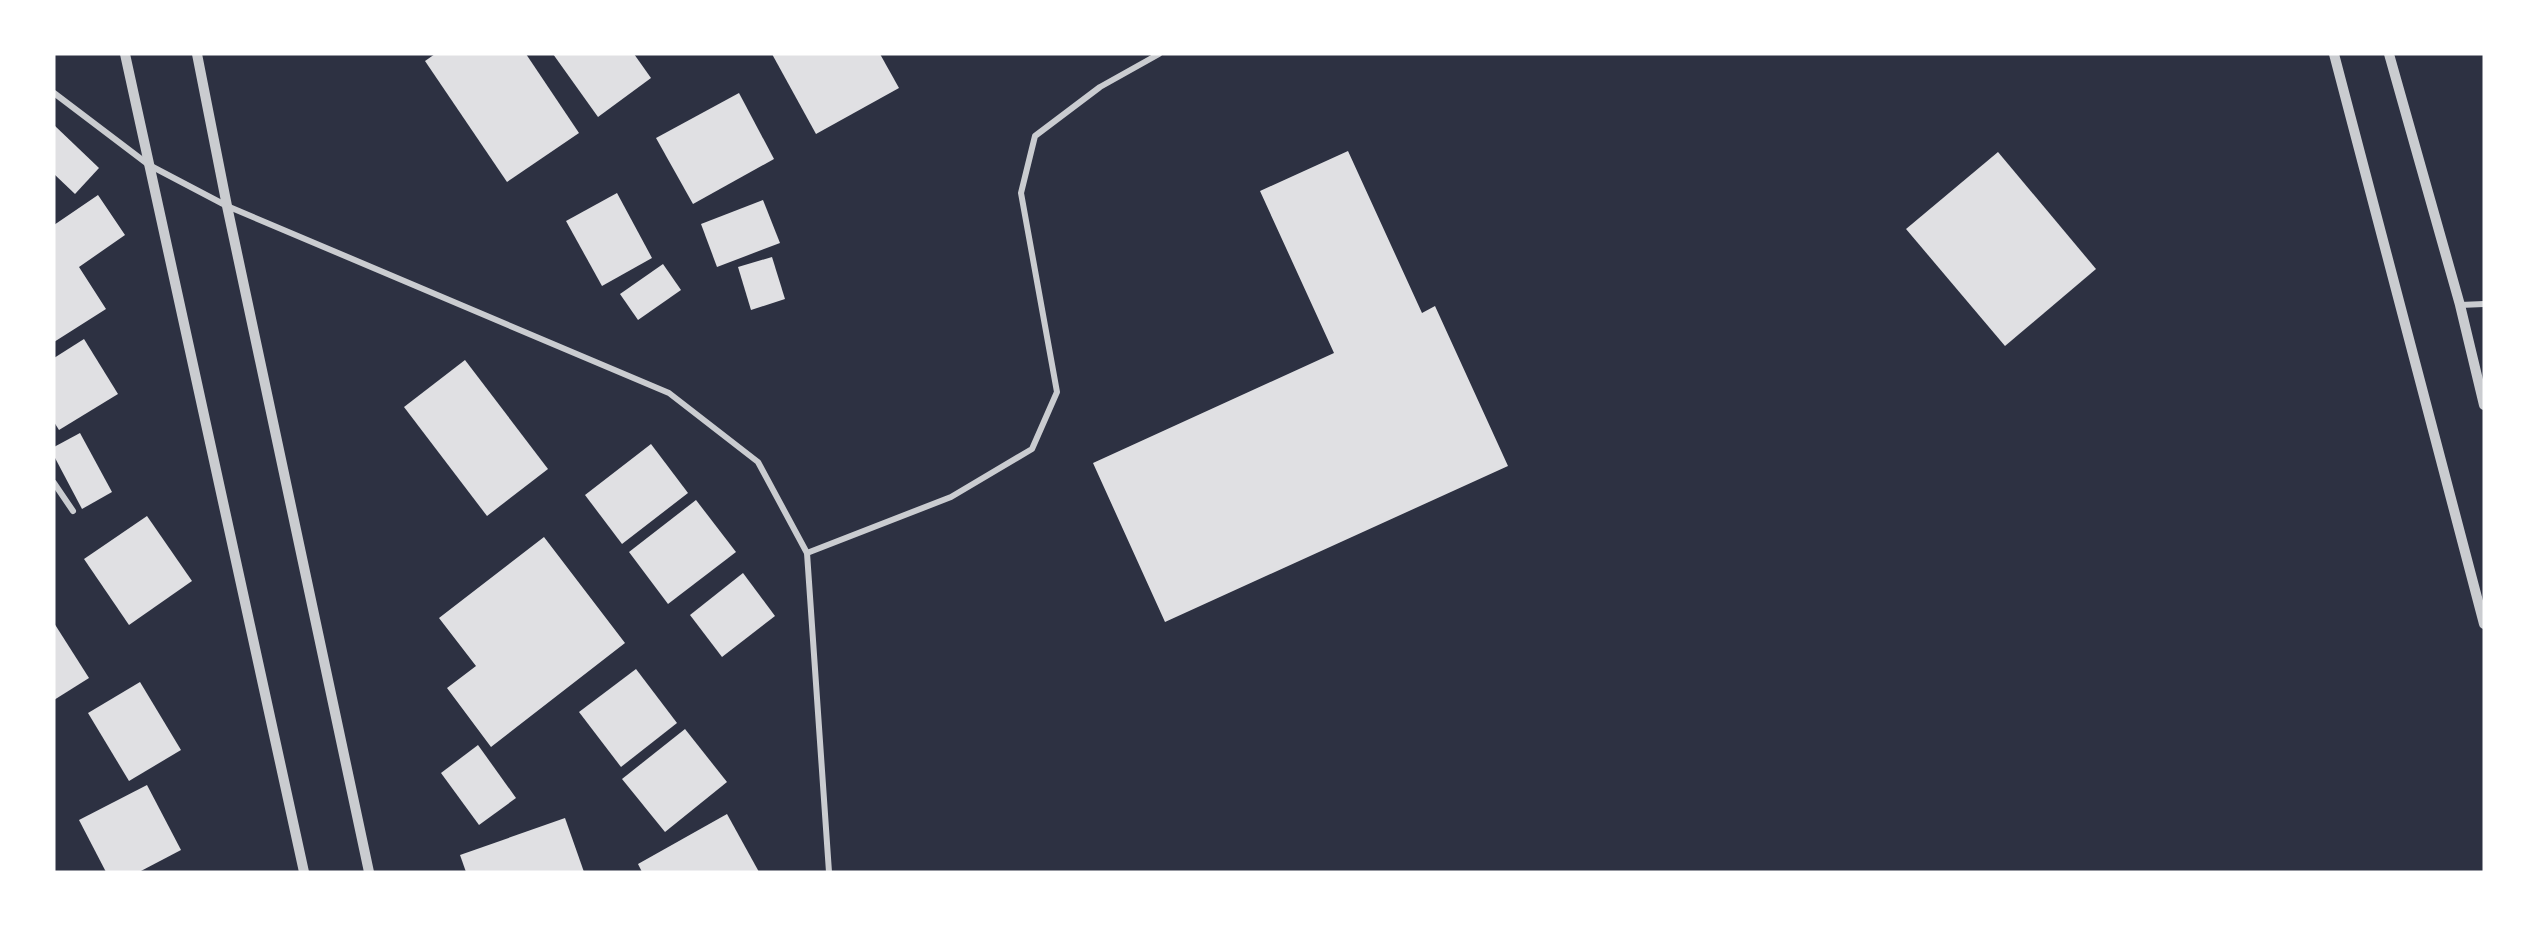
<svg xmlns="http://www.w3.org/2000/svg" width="2538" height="926" font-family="Manrope,sans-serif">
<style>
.building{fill:#e0e0e3}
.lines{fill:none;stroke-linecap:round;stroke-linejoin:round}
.minor{stroke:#caccd0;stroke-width:6}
.tertiary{stroke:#caccd0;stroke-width:10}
</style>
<rect width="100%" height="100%" fill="#2d3142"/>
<g class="building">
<path d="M435 54H526L579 133 507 182 425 61Z"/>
<path d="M553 54H634L651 78 598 117Z"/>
<path d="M772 54H880L899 88 816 134Z"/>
<path d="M739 93 774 159 693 204 656 138Z"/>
<path d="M54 125 99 168 75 194 54 174Z"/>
<path d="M1348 151 1422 313 1435 306 1508 466 1165 622 1093 463 1334 353 1260 191Z"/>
<path d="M1998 152 2096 269 2005 346 1906 229Z"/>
<path d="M617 193 652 258 602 286 566 221Z"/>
<path d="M98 195 125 235 79 267 106 309 54 342V225Z"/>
<path d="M763 200 780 243 717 267 701 224Z"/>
<path d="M772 257 785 299 751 310 738 267Z"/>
<path d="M663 264 681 290 638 320 620 294Z"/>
<path d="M84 339 118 394 59 430 54 422V358Z"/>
<path d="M465 360 548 469 487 516 404 407Z"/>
<path d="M80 433 112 492 82 509 54 456V447Z"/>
<path d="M651 444 688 493 622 544 585 495Z"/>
<path d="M696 500 736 552 668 604 629 552Z"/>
<path d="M147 516 192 581 129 625 84 559Z"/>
<path d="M544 537 625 643 491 747 447 688 476 666 439 618Z"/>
<path d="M743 573 775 616 722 657 690 615Z"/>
<path d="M54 623 89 678 54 700Z"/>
<path d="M636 669 677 723 621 767 579 712Z"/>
<path d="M140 682 181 750 129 781 88 713Z"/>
<path d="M685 729 727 782 665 832 622 779Z"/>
<path d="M478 745 516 798 479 825 441 773Z"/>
<path d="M147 785 181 850 139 872H106L79 820Z"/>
<path d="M727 814 759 872H642L638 864Z"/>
<path d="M565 818 584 872H466L460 855Z"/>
</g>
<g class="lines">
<g class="minor">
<path d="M54 93 149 165 227 206 669 393 758 462 807 553 829 872"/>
<path d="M2460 305 2484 304"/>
<path d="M54 483 73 511"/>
<path d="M807 553 951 497 1032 449 1057 392 1021 193 1035 136 1100 87 1159 54"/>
</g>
<g class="tertiary">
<path d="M125 54 304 872"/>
<path d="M197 54 227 206 369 872"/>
<path d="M2334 54 2484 624"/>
<path d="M2389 54 2460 305 2484 405"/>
</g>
</g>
<rect width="2538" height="926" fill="none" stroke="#ffffff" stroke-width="111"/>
</svg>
